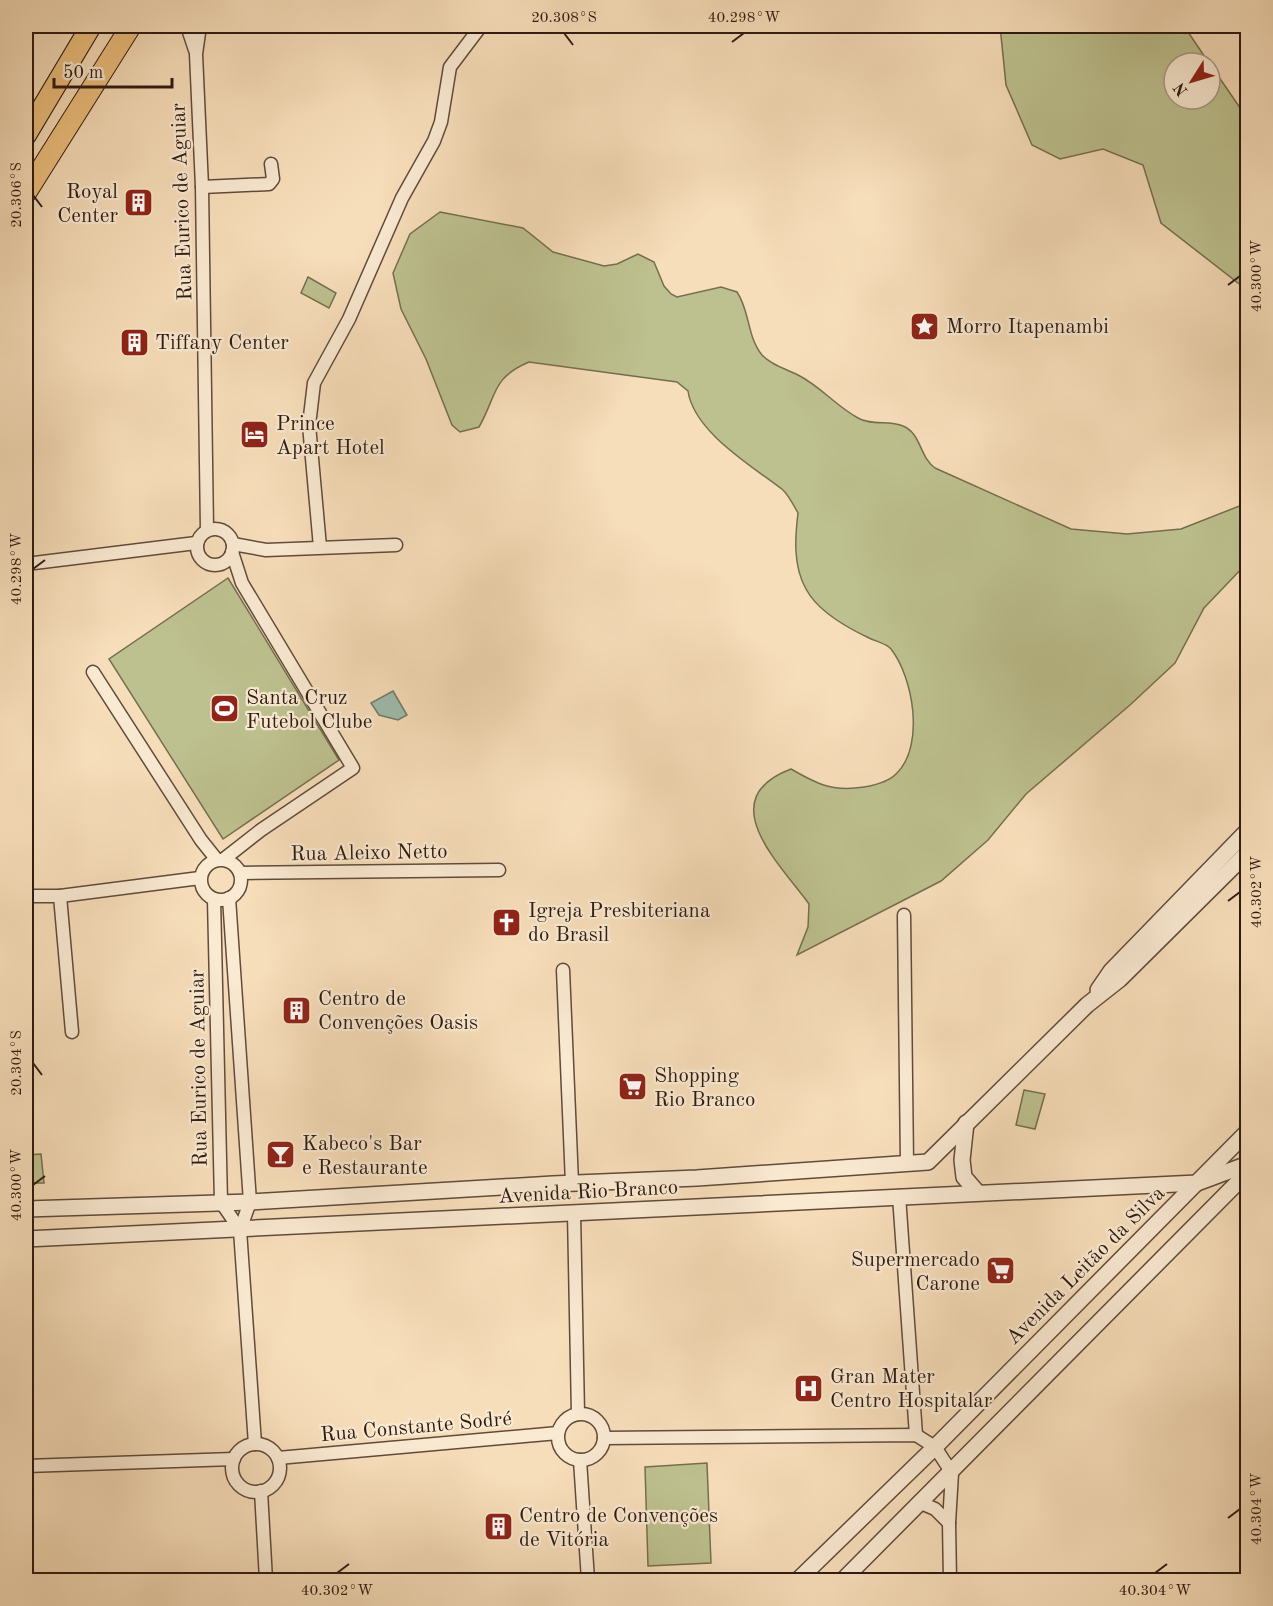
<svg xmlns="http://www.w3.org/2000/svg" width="1273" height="1606" font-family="'Old Standard TT',serif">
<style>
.green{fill:#bdc18f;stroke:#766e50;stroke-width:1.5}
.water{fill:#9ebcac;stroke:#717b6e;stroke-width:1.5}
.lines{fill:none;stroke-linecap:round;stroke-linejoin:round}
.minor-casing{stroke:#604b3b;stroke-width:15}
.tertiary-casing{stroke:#604b3b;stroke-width:18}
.primary-casing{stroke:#2e1a11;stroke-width:22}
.minor{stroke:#faead2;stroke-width:12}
.tertiary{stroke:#faead2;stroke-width:15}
.primary{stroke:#ecbf7d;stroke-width:20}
.ticks{fill:none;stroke:#2e1a11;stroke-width:2}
.labels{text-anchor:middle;stroke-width:4.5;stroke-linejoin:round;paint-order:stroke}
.poi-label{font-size:21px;fill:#2e1a11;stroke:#faead2;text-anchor:start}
.street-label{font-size:21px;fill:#2e1a11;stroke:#faead2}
.neatline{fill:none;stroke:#2e1a11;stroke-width:2}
.ticks-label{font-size:15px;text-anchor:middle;fill:#2e1a11}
</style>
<rect width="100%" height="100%" fill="#f7deba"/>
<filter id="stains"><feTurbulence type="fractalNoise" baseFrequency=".00333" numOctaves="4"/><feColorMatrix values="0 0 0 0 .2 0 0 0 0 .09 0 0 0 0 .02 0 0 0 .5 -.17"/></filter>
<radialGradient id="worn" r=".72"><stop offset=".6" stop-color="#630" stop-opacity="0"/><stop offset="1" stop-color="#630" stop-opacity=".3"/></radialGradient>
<g class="green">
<path d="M1000 26H1184L1209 63H1174V99H1210V64L1247 118V290L1161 223 1143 165 1103 149 1060 159 1032 145 1006 85Z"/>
<path d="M440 212 523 228 553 252 604 266 617 264 638 254 654 262 664 286 671 294 677 297 721 287 737 292C750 311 747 337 762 355 771 365 786 369 798 375 820 386 836 406 858 418 872 426 889 420 903 426 921 433 920 458 935 468L1071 529 1127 534 1181 529 1247 503V563L1204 608 1175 663 1130 705 1026 794 988 840 941 881 797 955 808 927 809 904C780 864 711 799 791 769 817 784 832 792 864 787 876 785 889 782 897 773 925 745 913 677 891 649 886 643 874 641 867 637 846 627 817 610 806 589 793 566 795 538 798 513 794 506 789 496 783 490 752 466 694 432 688 391L677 382 529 362C491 378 497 396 479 427L460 432 452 425 426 359 401 309 393 273 410 234Z"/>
<path d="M308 277 336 293 329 308 301 293Z"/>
<path d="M228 578 339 760 223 839 109 659Z"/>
<path d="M1024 1090 1045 1094 1035 1129 1016 1125Z"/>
<path d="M41 1154 44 1183H29L27 1155Z"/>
<path d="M707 1463 711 1563 648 1566 645 1467Z"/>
</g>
<path class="water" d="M393 691 407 715 398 720 379 715 371 703Z"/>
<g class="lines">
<defs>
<g id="minor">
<path d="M187 26 195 50"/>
<path d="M200 26 196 54 202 187 207 530"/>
<path d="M202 187 269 184 273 179 271 164"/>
<circle cx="215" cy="547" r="18"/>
<path d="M233 544 266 550 396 545"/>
<path d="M320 547 309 425 314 383 349 319 402 198 434 141 441 122 450 67 481 26"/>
<path d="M26 564 196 543"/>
<path d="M93 672 201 840 217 860"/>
<path d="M224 859 261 830 353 768 242 583 232 552"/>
<circle cx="221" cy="880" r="20"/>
<path d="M240 873 499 870"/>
<path d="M26 896H60L200 878"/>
<path d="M60 896 72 1032"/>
<path d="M229 898 250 1202 240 1230 255 1444"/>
<path d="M214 899 221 1202 240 1230"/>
<path d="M904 915 907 1163"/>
<path d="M563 970 572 1183"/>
<path d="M899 1196 916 1435"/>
<path d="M574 1213 578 1414"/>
<circle cx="581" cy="1437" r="23"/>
<path d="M604 1438 916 1435 935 1447 952 1473 949 1523 950 1580"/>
<circle cx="256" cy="1468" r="24"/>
<path d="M278 1458 558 1433"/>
<path d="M580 1460 588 1580"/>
<path d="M26 1466 234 1459"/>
<path d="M261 1491 266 1580"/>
<path d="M921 1503 935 1509 949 1523"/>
</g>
<g id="tertiary">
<path d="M1098 990 1111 971 1248 830"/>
<path d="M966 1123 962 1160 964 1177 977 1192"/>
<path d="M26 1209 250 1202 553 1184 697 1178 928 1162 1087 1005 1120 979 1248 852"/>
<path d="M26 1239C416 1222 806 1200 1197 1183L1248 1164"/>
<path d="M798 1580 935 1447 1248 1131"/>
<path d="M843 1580 1248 1172"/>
</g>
<g id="primary">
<path d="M26 135 91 26"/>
<path d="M26 193 131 26"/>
</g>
</defs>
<use href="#minor" class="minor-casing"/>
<use href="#tertiary" class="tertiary-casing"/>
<use href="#primary" class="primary-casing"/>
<use href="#minor" class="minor"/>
<use href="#tertiary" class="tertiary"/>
<use href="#primary" class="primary"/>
</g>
<path class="ticks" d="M564 33 573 45M732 42 744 33M33 195 42 207M1228 285 1240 276M33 569 45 560M1228 901 1240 892M33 1063 42 1075M33 1185 45 1176M1228 1518 1240 1509M337 1573 349 1564M1155 1573 1167 1564"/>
<defs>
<symbol id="building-square" viewBox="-11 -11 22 22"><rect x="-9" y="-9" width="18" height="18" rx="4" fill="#8f2418" stroke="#faead2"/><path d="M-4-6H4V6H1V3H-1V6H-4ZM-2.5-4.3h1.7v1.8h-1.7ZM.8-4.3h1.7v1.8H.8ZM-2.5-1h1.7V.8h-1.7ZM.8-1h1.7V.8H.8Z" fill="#fff"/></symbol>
<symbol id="sight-square" viewBox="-11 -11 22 22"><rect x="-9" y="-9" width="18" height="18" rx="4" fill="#8f2418" stroke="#faead2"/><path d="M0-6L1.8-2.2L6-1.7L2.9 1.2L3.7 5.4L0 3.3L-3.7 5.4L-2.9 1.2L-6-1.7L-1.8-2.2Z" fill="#fff"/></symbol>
<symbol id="hotel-square" viewBox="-11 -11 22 22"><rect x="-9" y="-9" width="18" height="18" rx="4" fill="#8f2418" stroke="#faead2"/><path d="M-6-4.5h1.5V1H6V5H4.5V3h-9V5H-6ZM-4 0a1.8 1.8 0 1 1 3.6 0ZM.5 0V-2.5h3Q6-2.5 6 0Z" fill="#fff"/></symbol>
<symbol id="stadium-square" viewBox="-11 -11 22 22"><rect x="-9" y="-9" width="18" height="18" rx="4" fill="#8f2418" stroke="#faead2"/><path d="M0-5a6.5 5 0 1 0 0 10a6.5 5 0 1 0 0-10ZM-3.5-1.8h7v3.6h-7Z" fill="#fff"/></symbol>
<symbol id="church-square" viewBox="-11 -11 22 22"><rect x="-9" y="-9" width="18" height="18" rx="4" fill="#8f2418" stroke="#faead2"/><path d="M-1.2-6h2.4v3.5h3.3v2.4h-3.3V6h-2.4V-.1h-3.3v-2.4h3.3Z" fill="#fff"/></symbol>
<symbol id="supermarket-square" viewBox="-11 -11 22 22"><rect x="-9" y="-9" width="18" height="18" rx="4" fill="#8f2418" stroke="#faead2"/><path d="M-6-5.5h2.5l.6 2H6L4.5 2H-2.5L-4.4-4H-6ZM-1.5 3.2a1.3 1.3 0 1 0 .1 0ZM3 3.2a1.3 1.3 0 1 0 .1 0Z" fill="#fff"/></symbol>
<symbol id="bar-square" viewBox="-11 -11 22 22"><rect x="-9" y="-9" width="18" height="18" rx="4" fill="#8f2418" stroke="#faead2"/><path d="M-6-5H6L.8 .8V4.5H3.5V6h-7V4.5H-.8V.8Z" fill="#fff"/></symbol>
<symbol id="hospital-square" viewBox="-11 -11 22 22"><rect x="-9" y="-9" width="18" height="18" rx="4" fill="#8f2418" stroke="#faead2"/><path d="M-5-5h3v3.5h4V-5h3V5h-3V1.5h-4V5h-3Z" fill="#fff"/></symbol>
</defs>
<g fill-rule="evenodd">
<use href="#building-square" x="122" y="186" width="33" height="33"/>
<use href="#sight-square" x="908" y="310" width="33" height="33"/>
<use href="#building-square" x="118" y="326" width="33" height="33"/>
<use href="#hotel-square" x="238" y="418" width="33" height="33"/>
<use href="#stadium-square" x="208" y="692" width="33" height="33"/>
<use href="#church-square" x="490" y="906" width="33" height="33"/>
<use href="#building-square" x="280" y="994" width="33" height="33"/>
<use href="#supermarket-square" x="616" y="1070" width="33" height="33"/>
<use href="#bar-square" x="264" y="1138" width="33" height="33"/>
<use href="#supermarket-square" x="984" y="1254" width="33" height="33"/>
<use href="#hospital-square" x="792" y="1372" width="33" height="33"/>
<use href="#building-square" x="482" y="1510" width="33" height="33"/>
</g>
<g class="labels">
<g class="poi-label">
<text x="118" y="198" text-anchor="end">Royal<tspan x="118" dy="24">Center</tspan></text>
<text x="946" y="333">Morro Itapenambi</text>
<text x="155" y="349">Tiffany Center</text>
<text x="276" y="430">Prince<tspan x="276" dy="24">Apart Hotel</tspan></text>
<text x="246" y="704">Santa Cruz<tspan x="246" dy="24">Futebol Clube</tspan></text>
<text x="528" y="917">Igreja Presbiteriana<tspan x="528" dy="24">do Brasil</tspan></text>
<text x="318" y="1005">Centro de<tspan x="318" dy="24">Convenções Oasis</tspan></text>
<text x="654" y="1082">Shopping<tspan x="654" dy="24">Rio Branco</tspan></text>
<text x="302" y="1150">Kabeco's Bar<tspan x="302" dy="24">e Restaurante</tspan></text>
<text x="980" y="1266" text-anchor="end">Supermercado<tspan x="980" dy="24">Carone</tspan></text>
<text x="830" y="1383">Gran Mater<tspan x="830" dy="24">Centro Hospitalar</tspan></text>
<text x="519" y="1522">Centro de Convenções<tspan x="519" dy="24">de Vitória</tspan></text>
</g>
<g class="street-label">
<text transform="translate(181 202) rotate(-92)" y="7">Rua Eurico de Aguiar</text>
<text transform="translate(369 852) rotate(-1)" y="7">Rua Aleixo Netto</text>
<text transform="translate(198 1068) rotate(-91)" y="7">Rua Eurico de Aguiar</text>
<text transform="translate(588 1191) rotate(-3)" y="7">Avenida Rio Branco</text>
<text transform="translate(1085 1265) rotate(-45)" y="7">Avenida Leitão da Silva</text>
<text transform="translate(416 1426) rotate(-5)" y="7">Rua Constante Sodré</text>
</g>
</g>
<rect width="1273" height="1606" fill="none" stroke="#f7deba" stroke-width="66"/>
<g transform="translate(1192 81) rotate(233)"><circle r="28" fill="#faead2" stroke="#a89785" stroke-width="1.5"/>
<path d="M0-4.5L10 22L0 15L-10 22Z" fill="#8f2418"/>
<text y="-9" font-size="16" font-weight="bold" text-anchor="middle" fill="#2e1a11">N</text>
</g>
<path d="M54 78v9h118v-9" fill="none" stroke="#2e1a11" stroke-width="3"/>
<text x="63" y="78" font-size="18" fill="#2e1a11" stroke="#faead2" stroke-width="4.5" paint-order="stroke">50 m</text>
<rect x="33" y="33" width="1207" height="1540" class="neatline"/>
<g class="ticks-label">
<text x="564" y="22">20.308°S</text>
<text x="744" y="22">40.298°W</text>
<text transform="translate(16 195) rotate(-90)" y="5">20.306°S</text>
<text transform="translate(1256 276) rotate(-90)" y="5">40.300°W</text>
<text transform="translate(16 569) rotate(-90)" y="5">40.298°W</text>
<text transform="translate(1256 892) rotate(-90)" y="5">40.302°W</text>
<text transform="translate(16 1063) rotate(-90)" y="5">20.304°S</text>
<text transform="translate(16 1185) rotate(-90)" y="5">40.300°W</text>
<text transform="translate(1256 1509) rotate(-90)" y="5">40.304°W</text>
<text x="337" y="1595">40.302°W</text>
<text x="1155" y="1595">40.304°W</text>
</g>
<rect width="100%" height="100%" filter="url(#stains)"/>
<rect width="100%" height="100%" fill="url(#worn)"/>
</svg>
